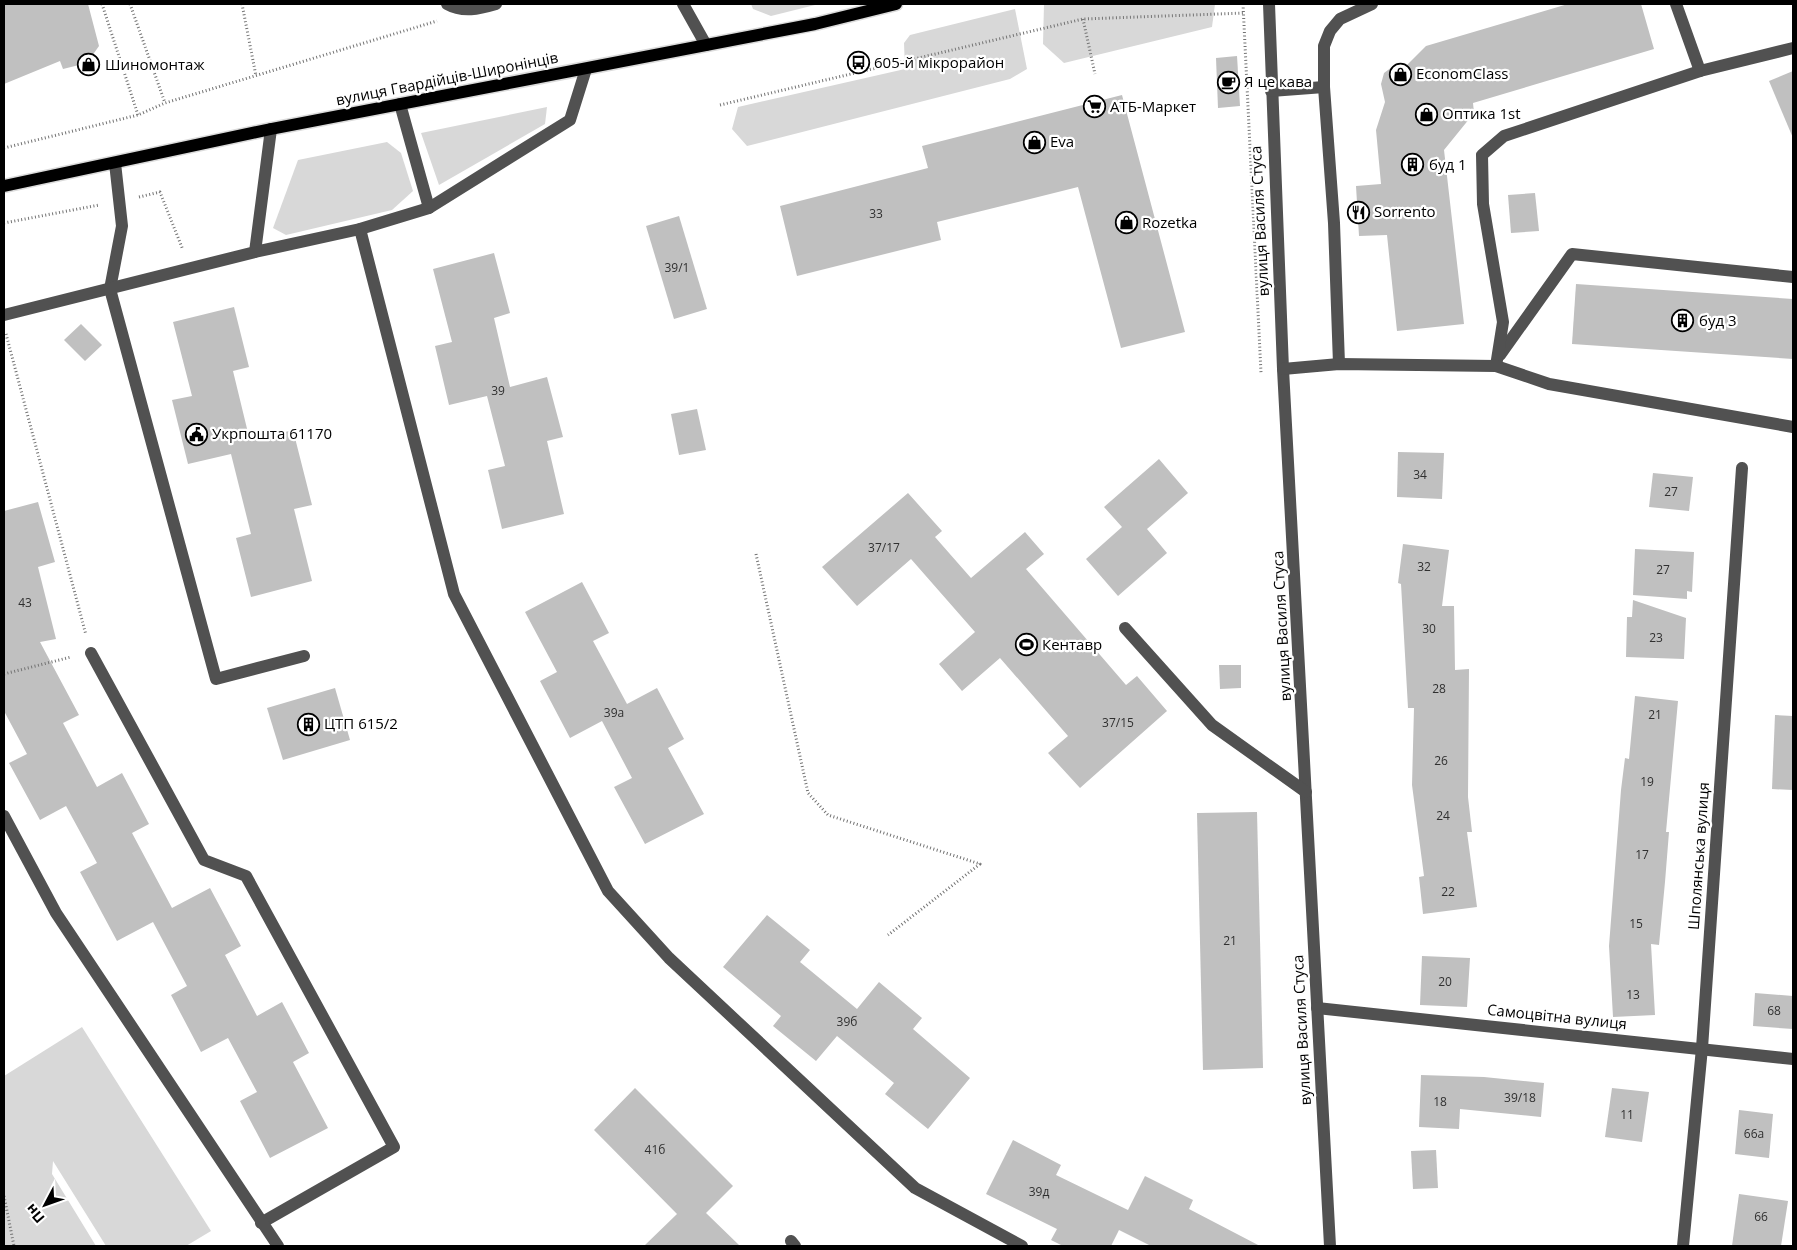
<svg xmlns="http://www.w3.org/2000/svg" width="1797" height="1250" font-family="'Open Sans',sans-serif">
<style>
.green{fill:#d8d8d8}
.building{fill:#c0c0c0}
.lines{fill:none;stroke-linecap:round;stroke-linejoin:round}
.major-casing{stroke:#dbdbdb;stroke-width:15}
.path{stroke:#737373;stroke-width:3;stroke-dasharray:1 2.5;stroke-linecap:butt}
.minor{stroke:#515151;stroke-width:12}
.major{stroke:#000;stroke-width:12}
.labels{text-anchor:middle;stroke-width:4.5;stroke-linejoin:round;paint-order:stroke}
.number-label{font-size:12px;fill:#303030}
.poi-label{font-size:15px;fill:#000;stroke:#fff;text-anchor:start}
.street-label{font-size:15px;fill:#000;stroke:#fff}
</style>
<rect width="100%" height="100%" fill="#fff"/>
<g class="green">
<path d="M751 4H819L771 16 753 9Z"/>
<path d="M1044 4H1215L1212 27 1064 63 1043 44Z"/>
<path d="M1015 9 1027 69 1010 79 747 146 732 129 738 107 905 69 904 43 910 35Z"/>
<path d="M547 107 545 124 439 185 421 133Z"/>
<path d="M387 142 401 153 413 191 392 210 286 235 273 228 298 160Z"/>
<path d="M82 1027 211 1231 186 1246H106L53 1161 52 1174 96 1246H4V1076Z"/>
</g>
<g class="building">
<path d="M4 4H88L99 46 87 63 63 69 60 61 4 84Z"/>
<path d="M1568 4H1641L1654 49 1473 103 1474 113 1444 150 1464 324 1397 331 1387 235 1359 236 1356 186 1381 184 1376 130 1385 102 1381 84 1384 73 1392 67 1407 65 1426 46Z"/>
<path d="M1237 56 1240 106 1218 108 1216 58Z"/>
<path d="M1793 71V138L1769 81Z"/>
<path d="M1122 95 1185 332 1121 348 1078 187 937 222 941 240 797 276 780 206 928 168 922 146Z"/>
<path d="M1535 193 1539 231 1511 233 1508 195Z"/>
<path d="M679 216 707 309 674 319 646 226Z"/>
<path d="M494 253 510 313 494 318 510 387 547 377 563 437 547 441 564 514 502 529 488 470 505 466 487 396 449 405 435 346 452 342 433 269Z"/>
<path d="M1576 284 1793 299V359L1572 344Z"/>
<path d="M234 307 249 367 233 371 250 441 293 430 312 505 294 509 312 581 251 597 236 538 251 534 231 454 188 464 172 400 192 396 173 322Z"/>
<path d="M81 324 102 345 85 361 64 340Z"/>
<path d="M697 409 706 450 679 455 671 414Z"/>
<path d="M1398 452 1444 453 1442 499 1397 497Z"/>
<path d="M1159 459 1188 493 1147 529 1167 553 1118 596 1086 559 1122 527 1104 507Z"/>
<path d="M1653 473 1693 477 1689 511 1649 507Z"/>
<path d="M908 493 942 531 935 537 971 578 1025 532 1044 554 1026 569 1126 685 1137 676 1167 711 1080 788 1048 753 1068 736 1000 658 962 691 939 664 975 632 911 559 857 606 822 567Z"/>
<path d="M38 502 55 562 38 567 56 639 40 642 79 715 63 723 97 787 122 773 149 824 132 833 172 908 210 888 241 946 225 955 257 1016 282 1002 309 1053 293 1062 328 1128 270 1158 240 1101 257 1092 228 1038 201 1052 171 995 187 986 153 922 117 941 80 872 97 863 66 806 40 820 9 763 27 754 4 711V511Z"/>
<path d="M1403 544 1449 550 1442 606H1454L1455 670 1469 669 1468 797 1472 832H1467L1477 907 1423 914 1419 877 1424 876 1412 785 1414 708H1408L1401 584 1398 583Z"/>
<path d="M1635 549 1694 552 1692 592 1687 591V599L1633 595Z"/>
<path d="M582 582 609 633 593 641 627 704 657 688 684 739 668 748 704 814 645 844 614 787 632 778 602 721 570 738 540 681 557 672 525 612Z"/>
<path d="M1633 600 1686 618 1684 659 1626 657 1627 617H1632Z"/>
<path d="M1219 665H1241V688L1220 689Z"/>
<path d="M335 688 350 740 283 760 267 708Z"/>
<path d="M1635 696 1678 701 1666 832H1669L1665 882 1659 945 1651 944 1655 1015 1613 1017 1609 946 1621 790 1625 758 1629 759Z"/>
<path d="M1775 715 1793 716V790L1772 789Z"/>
<path d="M1257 812 1263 1068 1203 1070 1197 813Z"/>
<path d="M767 915 810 950 800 962 857 1009 879 982 922 1018 913 1029 970 1078 928 1129 885 1094 894 1083 837 1036 816 1061 773 1026 781 1016 723 967Z"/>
<path d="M1422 956 1470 958 1467 1007 1420 1005Z"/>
<path d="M1755 993 1793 996V1029L1753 1026Z"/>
<path d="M1421 1075 1484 1077 1544 1083 1541 1117 1460 1109 1459 1129 1419 1127Z"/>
<path d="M635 1088 733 1186 706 1213 740 1246H644L677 1214 594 1130Z"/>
<path d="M1612 1088 1649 1092 1642 1142 1605 1137Z"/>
<path d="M1739 1110 1773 1114 1769 1158 1735 1154Z"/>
<path d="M1013 1140 1061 1165 1056 1175 1128 1210 1145 1176 1193 1200 1189 1209 1260 1246H1151L1119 1230 1111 1246H1063L1051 1240 1057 1229 986 1194Z"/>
<path d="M1436 1150 1438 1188 1413 1189 1411 1151Z"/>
<path d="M1739 1194 1788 1201 1781 1246H1732Z"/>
</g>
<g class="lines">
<defs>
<path id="major" d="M4 186 271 129 815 24 896 4"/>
</defs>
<use href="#major" class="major-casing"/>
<g class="path">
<path d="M102 4 138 115"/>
<path d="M130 4 165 103"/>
<path d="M242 4 256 76"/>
<path d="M1243 4 1261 373"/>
<path d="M1083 19 1095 74"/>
<path d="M720 105 1083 19 1245 13"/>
<path d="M4 148 138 115 165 103 437 21"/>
<path d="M139 197 160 192 183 250"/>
<path d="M4 223 99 205"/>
<path d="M6 334 86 635"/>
<path d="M756 554 808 793 828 815 980 864 888 935"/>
<path d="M4 674 71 657"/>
<path d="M4 1196 14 1246"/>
</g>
<g class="minor">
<path d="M447 4C463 13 479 9 496 4"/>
<path d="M683 4 706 45"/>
<path d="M1269 4 1283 369 1330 1246"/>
<path d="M1676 4 1700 71"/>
<path d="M1271 91 1324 87"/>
<path d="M400 104 429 208"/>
<path d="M115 163 122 226 110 289 216 679 304 656"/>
<path d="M360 229 454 594 608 891 669 958 915 1188 1022 1246"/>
<path d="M255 252 360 229 429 208 570 120 586 69"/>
<path d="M4 315 255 252 271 129"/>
<path d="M1500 355 1572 254 1793 277"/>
<path d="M1339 364 1334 223 1324 87V46L1330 31 1340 19 1372 4"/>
<path d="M1496 366 1503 322 1483 204 1482 155 1504 136 1700 71 1793 48"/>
<path d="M1283 369 1339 364 1496 366 1549 384 1793 427"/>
<path d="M1125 628 1212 725 1306 792"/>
<path d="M91 653 204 860 246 876 394 1147 261 1223"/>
<path d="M4 816 56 913 278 1246"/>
<path d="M1317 1008 1793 1059"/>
<path d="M791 1241 795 1246"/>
<path d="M1683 1246 1702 1048 1742 468"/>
</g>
<use href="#major" class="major"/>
</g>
<defs>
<symbol id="bus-ring" viewBox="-11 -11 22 22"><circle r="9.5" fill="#fff" stroke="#000" stroke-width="1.5"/><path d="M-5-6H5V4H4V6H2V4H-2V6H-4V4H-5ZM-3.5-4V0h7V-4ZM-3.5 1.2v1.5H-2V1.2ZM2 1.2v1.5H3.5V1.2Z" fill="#000"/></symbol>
<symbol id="shop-ring" viewBox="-11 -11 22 22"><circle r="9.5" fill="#fff" stroke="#000" stroke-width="1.5"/><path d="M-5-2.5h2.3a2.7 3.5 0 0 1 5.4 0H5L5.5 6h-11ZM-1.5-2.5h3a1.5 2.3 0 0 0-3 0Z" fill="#000"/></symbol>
<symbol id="cafe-ring" viewBox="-11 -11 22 22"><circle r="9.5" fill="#fff" stroke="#000" stroke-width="1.5"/><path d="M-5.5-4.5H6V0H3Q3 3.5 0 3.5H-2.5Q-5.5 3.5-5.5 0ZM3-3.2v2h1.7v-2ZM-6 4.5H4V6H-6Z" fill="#000"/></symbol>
<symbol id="supermarket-ring" viewBox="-11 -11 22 22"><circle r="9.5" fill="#fff" stroke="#000" stroke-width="1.5"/><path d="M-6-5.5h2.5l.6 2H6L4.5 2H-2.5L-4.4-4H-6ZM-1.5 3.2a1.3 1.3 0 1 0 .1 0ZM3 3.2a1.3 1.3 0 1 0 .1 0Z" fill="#000"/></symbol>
<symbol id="building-ring" viewBox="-11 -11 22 22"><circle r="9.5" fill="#fff" stroke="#000" stroke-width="1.5"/><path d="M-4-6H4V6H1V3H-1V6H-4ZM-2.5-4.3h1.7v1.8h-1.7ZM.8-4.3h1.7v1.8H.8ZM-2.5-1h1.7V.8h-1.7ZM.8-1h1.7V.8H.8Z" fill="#000"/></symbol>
<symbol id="restaurant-ring" viewBox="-11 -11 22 22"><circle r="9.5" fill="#fff" stroke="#000" stroke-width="1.5"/><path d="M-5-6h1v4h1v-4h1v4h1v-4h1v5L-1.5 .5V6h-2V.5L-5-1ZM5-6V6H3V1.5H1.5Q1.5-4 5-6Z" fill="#000"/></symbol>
<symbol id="civic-ring" viewBox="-11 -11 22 22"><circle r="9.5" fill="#fff" stroke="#000" stroke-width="1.5"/><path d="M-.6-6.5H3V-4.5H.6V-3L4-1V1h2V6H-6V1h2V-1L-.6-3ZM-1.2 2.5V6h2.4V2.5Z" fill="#000"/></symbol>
<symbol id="stadium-ring" viewBox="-11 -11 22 22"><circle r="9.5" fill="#fff" stroke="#000" stroke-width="1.5"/><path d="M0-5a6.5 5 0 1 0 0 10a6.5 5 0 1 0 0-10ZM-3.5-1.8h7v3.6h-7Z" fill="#000"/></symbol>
</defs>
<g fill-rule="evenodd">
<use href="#bus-ring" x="846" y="50" width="25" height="25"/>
<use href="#shop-ring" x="76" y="52" width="25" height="25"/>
<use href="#shop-ring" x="1388" y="62" width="25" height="25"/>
<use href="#cafe-ring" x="1216" y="70" width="25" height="25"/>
<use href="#supermarket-ring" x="1082" y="94" width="25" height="25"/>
<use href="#shop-ring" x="1414" y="102" width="25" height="25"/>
<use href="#shop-ring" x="1022" y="130" width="25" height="25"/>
<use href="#building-ring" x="1400" y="152" width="25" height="25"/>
<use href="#restaurant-ring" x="1346" y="200" width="25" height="25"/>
<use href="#shop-ring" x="1114" y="210" width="25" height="25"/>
<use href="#building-ring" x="1670" y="308" width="25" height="25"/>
<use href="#civic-ring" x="184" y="422" width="25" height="25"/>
<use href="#stadium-ring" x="1014" y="632" width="25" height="25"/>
<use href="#building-ring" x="296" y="712" width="25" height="25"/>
</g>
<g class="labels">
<g class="number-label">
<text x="876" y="218">33</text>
<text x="677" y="272">39/1</text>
<text x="498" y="395">39</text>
<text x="1420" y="479">34</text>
<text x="1671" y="496">27</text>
<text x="884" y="552">37/17</text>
<text x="1424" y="571">32</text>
<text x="1663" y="574">27</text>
<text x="25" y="607">43</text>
<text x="1429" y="633">30</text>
<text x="1656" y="642">23</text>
<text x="1439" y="693">28</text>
<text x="614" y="717">39а</text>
<text x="1655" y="719">21</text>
<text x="1118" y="727">37/15</text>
<text x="1441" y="765">26</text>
<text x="1647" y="786">19</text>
<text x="1443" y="820">24</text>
<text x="1642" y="859">17</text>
<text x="1448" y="896">22</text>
<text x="1636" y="928">15</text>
<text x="1230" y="945">21</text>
<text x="1445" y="986">20</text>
<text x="1633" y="999">13</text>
<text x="1774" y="1015">68</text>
<text x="847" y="1026">39б</text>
<text x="1520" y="1102">39/18</text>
<text x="1440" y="1106">18</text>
<text x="1627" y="1119">11</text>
<text x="1754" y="1138">66а</text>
<text x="655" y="1154">41б</text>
<text x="1039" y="1196">39д</text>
<text x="1761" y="1221">66</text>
</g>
<g class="poi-label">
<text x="874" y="68">605-й мікрорайон</text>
<text x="105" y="70">Шиномонтаж</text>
<text x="1416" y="79">EconomClass</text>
<text x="1244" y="87">Я це кава</text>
<text x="1110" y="112">АТБ-Маркет</text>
<text x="1442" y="119">Оптика 1st</text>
<text x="1050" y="147">Eva</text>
<text x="1429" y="170">буд 1</text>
<text x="1374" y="217">Sorrento</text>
<text x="1142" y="228">Rozetka</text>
<text x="1699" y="326">буд 3</text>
<text x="212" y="439">Укрпошта 61170</text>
<text x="1042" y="650">Кентавр</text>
<text x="324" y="729">ЦТП 615/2</text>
</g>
<g class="street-label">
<text transform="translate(447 79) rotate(-11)" y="5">вулиця Гвардійців-Широнінців</text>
<text transform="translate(1260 221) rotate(-93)" y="5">вулиця Василя Стуса</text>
<text transform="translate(1282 626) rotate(-93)" y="5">вулиця Василя Стуса</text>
<text transform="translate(1699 856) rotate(-86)" y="5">Шполянська вулиця</text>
<text transform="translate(1557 1017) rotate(6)" y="5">Самоцвітна вулиця</text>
<text transform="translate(1302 1030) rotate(-93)" y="5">вулиця Василя Стуса</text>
</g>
</g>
<rect width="1797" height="1250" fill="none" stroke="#000000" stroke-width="10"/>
<g transform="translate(45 1205) rotate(229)" stroke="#ffffff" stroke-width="4" paint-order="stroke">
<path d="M0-4L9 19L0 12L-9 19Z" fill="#000000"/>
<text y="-8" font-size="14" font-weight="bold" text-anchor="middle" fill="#000000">Пн</text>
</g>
</svg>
